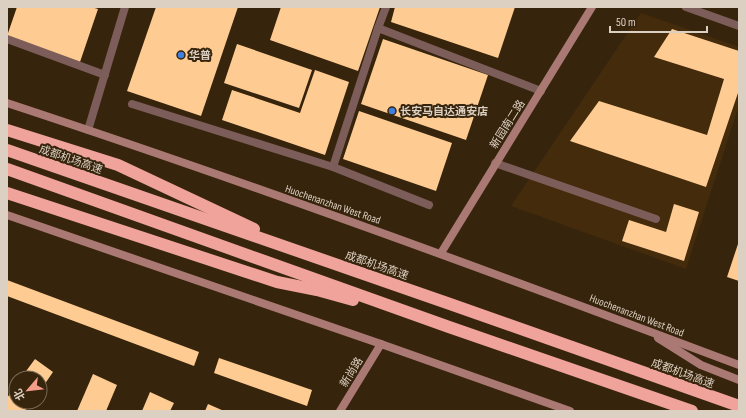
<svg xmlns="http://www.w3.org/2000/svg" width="746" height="418" font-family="'Sofia Sans Condensed','Noto Sans SC',sans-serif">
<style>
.built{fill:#442b0c}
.building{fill:#fecc93}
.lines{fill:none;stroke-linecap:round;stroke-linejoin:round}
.lane{stroke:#7c5d59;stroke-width:8}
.street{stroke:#7c5d59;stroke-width:8}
.secondary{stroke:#aa7974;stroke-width:8}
.highway{stroke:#efa39b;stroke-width:12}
.shop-dot{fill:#3f7fe0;stroke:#37240c;stroke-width:1.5}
.labels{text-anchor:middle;stroke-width:4;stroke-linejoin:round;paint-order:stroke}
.poi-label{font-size:11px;font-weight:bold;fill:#dcd0c2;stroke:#37240c;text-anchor:start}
.street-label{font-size:11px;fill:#dcd0c2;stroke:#37240c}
</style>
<rect width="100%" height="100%" fill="#37240c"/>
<path class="built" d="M641 13 739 47V105L686 269 511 206Z"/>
<g class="building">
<path d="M17 7H91L98 9 80 62 7 36Z"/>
<path d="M156 7H238L201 116 127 91Z"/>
<path d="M281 7H380L358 71 270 40Z"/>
<path d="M395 7H515L498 58 391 22Z"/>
<path d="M672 29 739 51V90L706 187 570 141 599 101 707 135 724 79 654 57Z"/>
<path d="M383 39 488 75 466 140 361 104Z"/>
<path d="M237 44 312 70 299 108 224 83Z"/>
<path d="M315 70 349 82 325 155 222 120 232 90 300 113Z"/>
<path d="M359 111 452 143 436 191 343 159Z"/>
<path d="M674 204 699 212 684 261 622 241 629 220 666 232Z"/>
<path d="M739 241V281L727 277Z"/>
<path d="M7 280 199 352 194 366 7 296Z"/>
<path d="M219 358 312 390 307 406 214 373Z"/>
<path d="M35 359 53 372 40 391V378H21Z"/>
<path d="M93 374 117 385 106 411H77Z"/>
<path d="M16 385V402H32L25 411H7V398Z"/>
<path d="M150 392 174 403 170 411H142Z"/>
<path d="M208 404 224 411H205Z"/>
</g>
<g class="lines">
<path class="lane" d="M686 7 739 26"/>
<g class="street">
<path d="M378 28 386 7"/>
<path d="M7 39 105 75"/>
<path d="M132 104 333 167 378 28 541 91"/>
<path d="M88 130 125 7"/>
<path d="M495 163 656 219"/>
<path d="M333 167 429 205"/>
</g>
<g class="secondary">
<path d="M7 103C253 184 497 274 739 365"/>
<path d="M7 215 381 344 570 411"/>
<path d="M441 253 592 7"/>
<path d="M658 338 701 365 739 380"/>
<path d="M340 411 381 344"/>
</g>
<g class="highway">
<path d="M7 130 118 165 254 229"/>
<path d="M7 150 450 304 739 406"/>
<path d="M7 169 449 327 692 411"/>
<path d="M7 193 277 282 317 290 353 300"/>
</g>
</g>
<g class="shop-dot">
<circle cx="181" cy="55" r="4"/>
<circle cx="392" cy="111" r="4"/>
</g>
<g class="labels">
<g class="poi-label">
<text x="189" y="59">华普</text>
<text x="400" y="115">长安马自达通安店</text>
</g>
<g class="street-label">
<text transform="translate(507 124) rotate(-58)" y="4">新园南二路</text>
<text transform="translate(71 159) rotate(19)" y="4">成都机场高速</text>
<text transform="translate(333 204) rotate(19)" y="4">Huochenanzhan West Road</text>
<text transform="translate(377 265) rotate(19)" y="4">成都机场高速</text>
<text transform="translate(637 315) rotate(21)" y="4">Huochenanzhan West Road</text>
<text transform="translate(351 372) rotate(-58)" y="4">新尚路</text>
<text transform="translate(683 373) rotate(20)" y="4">成都机场高速</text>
</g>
</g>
<rect width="746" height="418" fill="none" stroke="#dcd0c2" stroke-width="16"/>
<g transform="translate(28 390) rotate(242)"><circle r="19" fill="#37240c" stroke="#796955"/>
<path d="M0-3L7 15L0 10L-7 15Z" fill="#f49e8a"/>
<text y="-6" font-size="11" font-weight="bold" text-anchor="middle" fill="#dcd0c2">北</text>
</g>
<path d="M610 26v6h97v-6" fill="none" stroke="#dcd0c2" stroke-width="2"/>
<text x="616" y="26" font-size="12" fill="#dcd0c2" stroke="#37240c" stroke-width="3" paint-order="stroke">50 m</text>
</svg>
